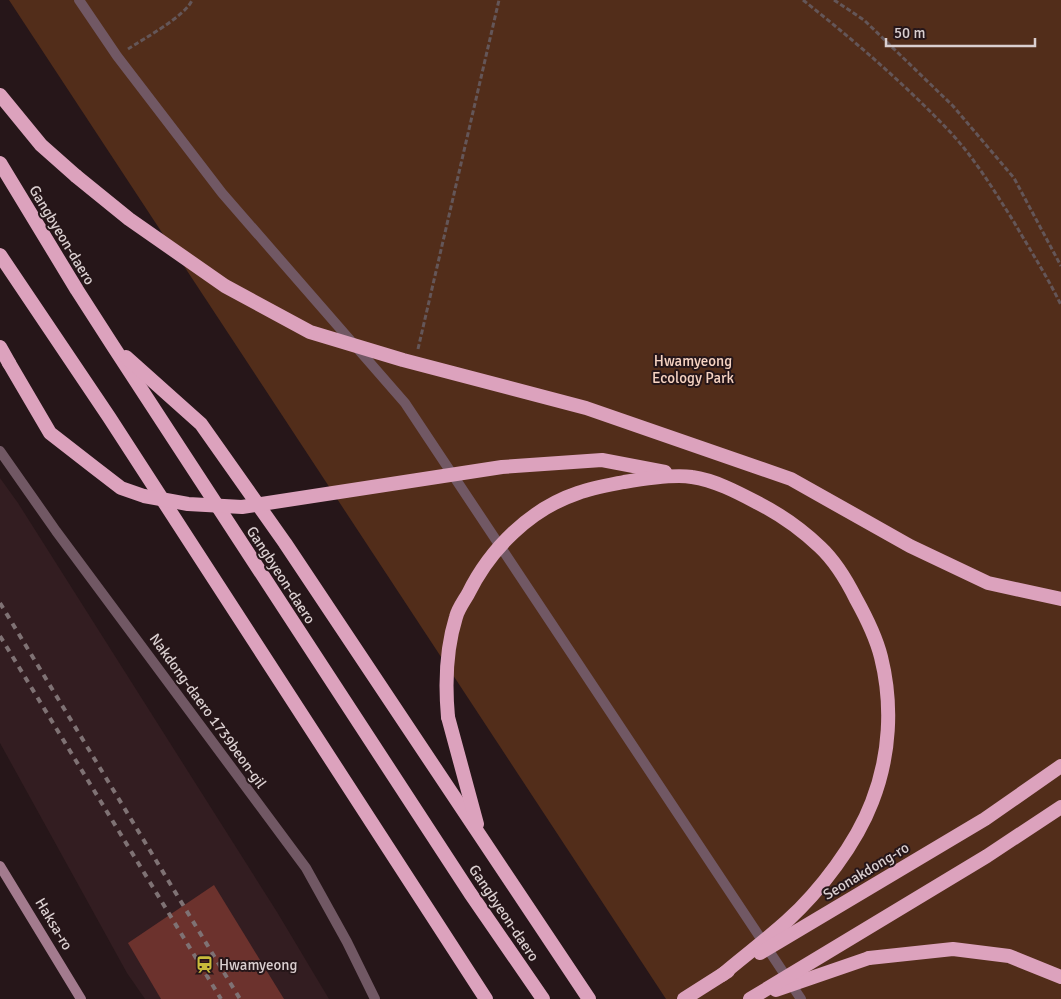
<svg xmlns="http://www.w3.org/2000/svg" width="1061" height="999" font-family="Signika,sans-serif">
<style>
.built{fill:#331d21}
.green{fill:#522d1a}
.building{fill:#6c322d}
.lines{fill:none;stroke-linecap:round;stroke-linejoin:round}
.path{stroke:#645658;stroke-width:3;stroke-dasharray:5 2.5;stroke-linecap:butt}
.minor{stroke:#715864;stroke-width:10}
.tertiary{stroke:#715864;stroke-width:10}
.secondary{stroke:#a37b8e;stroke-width:10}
.trunk{stroke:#dca2bd;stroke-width:14}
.rail{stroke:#7f7274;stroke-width:4;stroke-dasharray:6 6;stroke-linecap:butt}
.trunk-bridge{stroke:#dca2bd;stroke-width:14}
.labels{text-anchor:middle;stroke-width:4;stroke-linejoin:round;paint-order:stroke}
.street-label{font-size:15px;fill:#dacfd0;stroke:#261619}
.park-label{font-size:15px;fill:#f6d3c2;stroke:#261619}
.poi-label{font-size:15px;fill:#dacfd0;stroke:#261619;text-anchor:start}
</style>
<rect width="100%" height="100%" fill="#261619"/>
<path class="built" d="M0 478 18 503 277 912 329 999H145L127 973 0 743Z"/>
<path class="green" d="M9 0H1061V999H666Z"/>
<path class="building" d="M214 885 284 999H161L128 943Z"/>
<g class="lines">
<g class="path">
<path d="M803 0C856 42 907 86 953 135 977 162 995 192 1014 222 1030 250 1047 276 1061 305"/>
<path d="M834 0 864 20 953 106 1014 178 1061 266"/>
<path d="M128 49C143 39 186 16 192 0"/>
<path d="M418 349 499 0"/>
</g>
<path class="minor" d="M0 451 56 531 306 868 347 942 375 999"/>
<path class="tertiary" d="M79 0 117 56 222 193 405 403 801 999"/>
<path class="secondary" d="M0 866 81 999"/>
<g class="trunk">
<path d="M0 95 41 145 76 176"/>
<path d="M0 163 77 290 113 346 470 893 543 999"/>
<path d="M0 255 109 417 486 999"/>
<path d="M0 347 9 363"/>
<path d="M126 357 201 424 285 543 589 999"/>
<path d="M448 717 477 824"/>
<path d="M869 958 953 949 1009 956 1061 977"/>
</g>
<g class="rail">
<path d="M0 603 240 999"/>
<path d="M0 636 221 999"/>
</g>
<g class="trunk-bridge">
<path d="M76 176 129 219 225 286 310 332 403 360 586 408 791 479 910 546 988 583 1061 599"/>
<path d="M9 363 50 433 95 468 121 488 144 496 188 504 242 507 502 467 602 460 665 472"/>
<path d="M448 717C445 684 446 649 456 617 458 609 464 601 468 594 490 549 530 509 578 493 592 488 609 485 624 482 642 479 674 474 692 477 714 480 737 492 756 502 780 514 801 529 820 547 835 561 847 581 856 599 866 617 876 637 881 657 893 705 890 756 872 802 856 844 820 891 787 921 766 940 743 957 722 975"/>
<path d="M760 953 985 819 1061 766"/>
<path d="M776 990 869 958"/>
<path d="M684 999 728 971"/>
<path d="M750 999 987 856 1061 807"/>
</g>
</g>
<defs>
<symbol id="station-bare" viewBox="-9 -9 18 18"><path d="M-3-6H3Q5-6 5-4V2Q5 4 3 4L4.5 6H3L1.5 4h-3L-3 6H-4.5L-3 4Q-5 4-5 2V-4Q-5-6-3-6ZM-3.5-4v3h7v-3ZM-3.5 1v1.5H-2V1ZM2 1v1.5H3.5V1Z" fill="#c8bb3b" stroke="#261619" stroke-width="2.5" paint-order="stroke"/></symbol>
</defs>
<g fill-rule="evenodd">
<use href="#station-bare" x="192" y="952" width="25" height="25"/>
</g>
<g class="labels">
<g class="street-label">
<text transform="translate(62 235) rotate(59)" y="5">Gangbyeon-daero</text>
<text transform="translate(281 575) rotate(57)" y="5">Gangbyeon-daero</text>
<text transform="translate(208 711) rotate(54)" y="5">Nakdong-daero 1739beon-gil</text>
<text transform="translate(866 871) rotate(-31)" y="5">Seonakdong-ro</text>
<text transform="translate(504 913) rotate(56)" y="5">Gangbyeon-daero</text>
<text transform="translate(54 924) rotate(59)" y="5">Haksa-ro</text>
</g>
<g class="park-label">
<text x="693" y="366">Hwamyeong<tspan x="693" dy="17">Ecology Park</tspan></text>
</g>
<g class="poi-label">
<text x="219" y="970">Hwamyeong</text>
</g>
</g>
<path d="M886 38v8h149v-8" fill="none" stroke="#dacfd0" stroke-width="2.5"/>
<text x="894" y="38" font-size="15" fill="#dacfd0" stroke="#261619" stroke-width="4" paint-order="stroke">50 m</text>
</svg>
